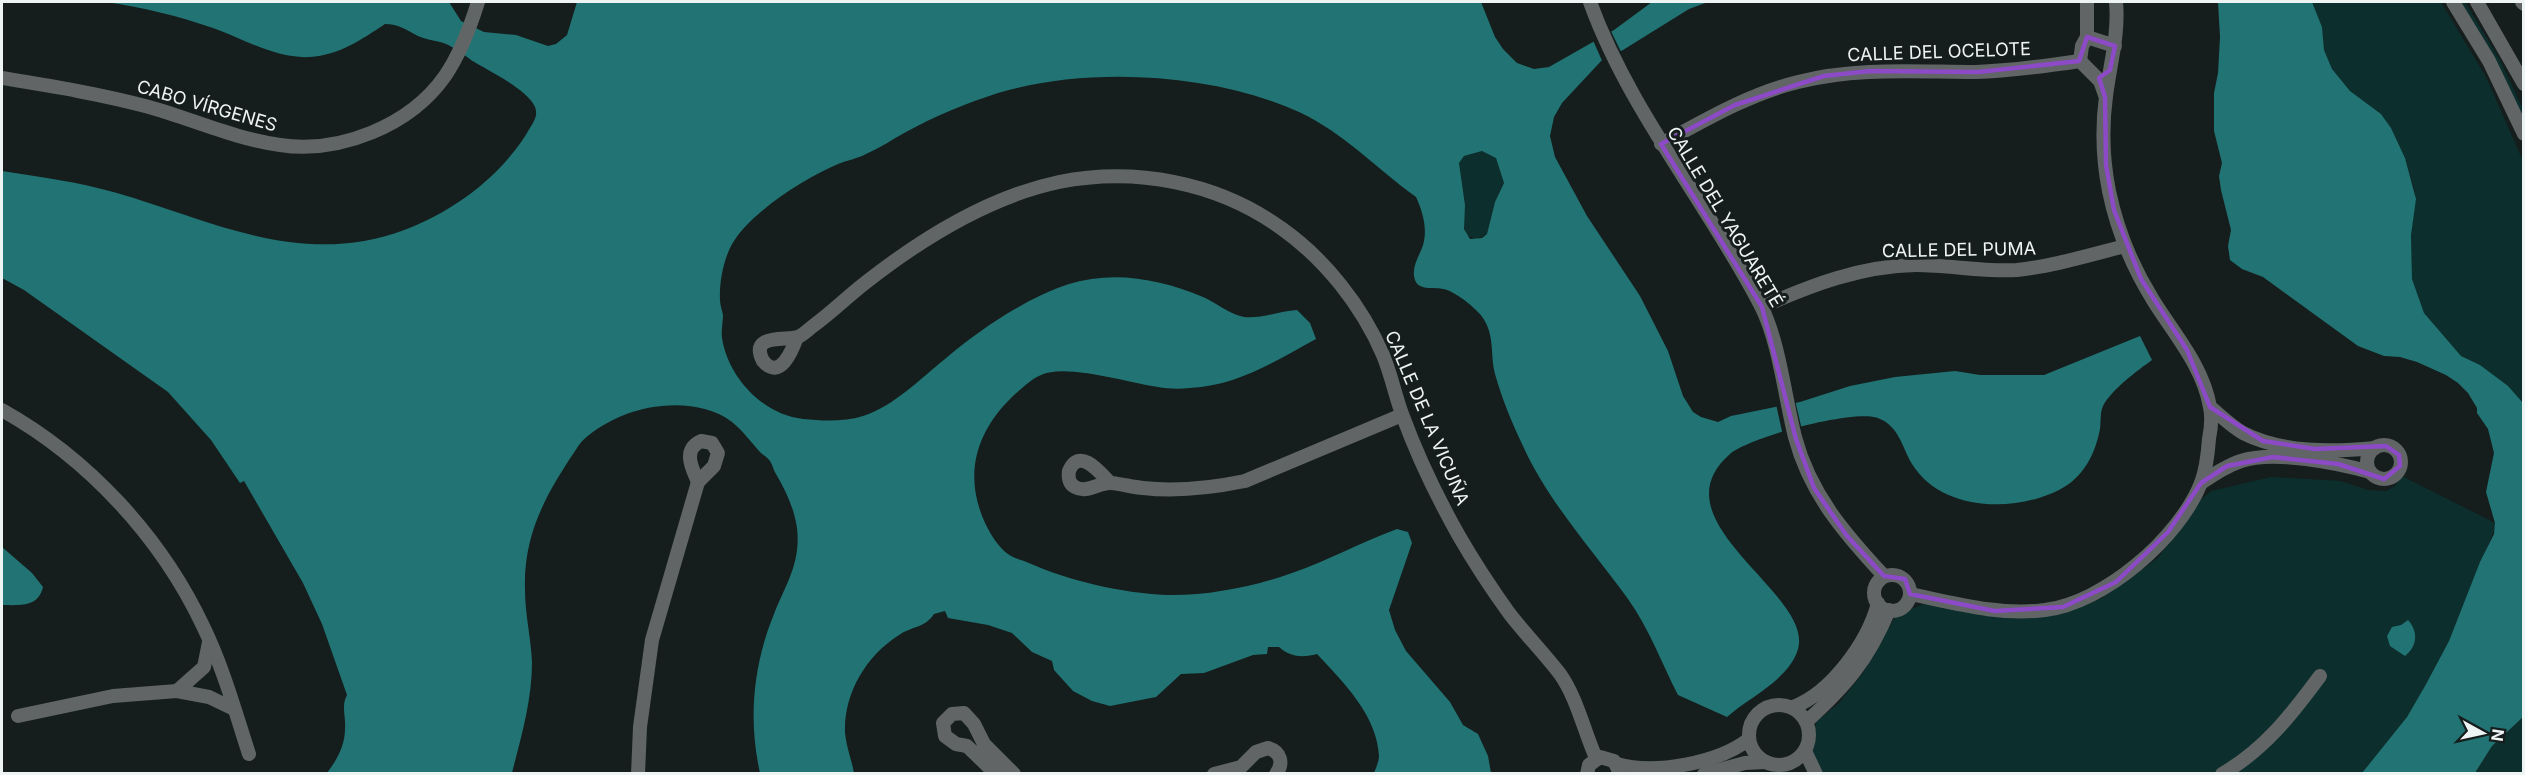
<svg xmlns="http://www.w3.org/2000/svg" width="2525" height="775" font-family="Inter,sans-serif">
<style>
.green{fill:#0c2e2d}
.water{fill:#217473;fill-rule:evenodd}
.pier{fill:#151d1d}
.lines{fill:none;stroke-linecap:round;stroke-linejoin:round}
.minor{stroke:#616565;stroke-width:14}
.marked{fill:none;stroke:#8c4ac7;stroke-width:4.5;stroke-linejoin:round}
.labels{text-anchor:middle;stroke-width:6;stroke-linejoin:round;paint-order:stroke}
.street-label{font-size:18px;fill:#eef4f4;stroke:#151d1d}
</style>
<rect width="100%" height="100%" fill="#151d1d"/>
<g class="green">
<path d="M2312 2H2441L2486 77 2523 161V403L2480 365 2461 356 2424 313 2412 279 2411 235 2415 192 2405 158 2391 128 2381 114 2350 91 2332 69 2324 50 2322 27Z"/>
<path d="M2457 2H2465L2501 62 2523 109V126Z"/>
<path d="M1483 151 1496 158 1504 183 1495 202 1487 234 1476 239 1466 235 1463 222 1465 205 1459 163 1464 156Z"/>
<path d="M2402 476 2495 523V528L2449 641 2418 699 2407 717 2362 773 1824 774 1812 751 1816 722 1839 703 1863 673 1896 615 1924 604 1994 615 2052 616 2102 598 2158 558 2197 503 2211 491 2271 477 2341 481 2368 490 2386 491 2395 486Z"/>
<path d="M2523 717V773L2475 774 2492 746Z"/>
</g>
<g class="water">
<path d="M105 2H449L461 21 484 32 516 35 548 46 556 44 567 35 577 2H1481L1495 37 1503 49 1517 63 1534 69 1549 67 1614 30 1652 2H1708L1689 9 1623 50 1603 59 1562 103 1554 117 1550 136 1555 157 1587 216 1640 296 1668 351 1683 396 1693 412 1701 417 1718 422 1731 416 1800 402 1850 386 1895 377 1955 371 1980 375H2044L2140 336 2152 360C2137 371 2112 389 2103 406 2100 412 2101 422 2100 429 2095 455 2083 478 2059 490 2013 513 1941 511 1912 464 1902 447 1899 426 1878 418 1854 409 1749 437 1730 454 1653 521 1814 593 1798 649 1789 680 1749 697 1727 717L1678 695C1662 664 1649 628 1628 599 1592 549 1549 503 1523 446 1512 423 1502 399 1495 374 1490 354 1495 336 1483 318 1476 308 1458 294 1447 290 1437 286 1419 292 1415 280 1410 266 1422 253 1424 241 1427 226 1422 210 1416 197 1376 168 1344 133 1299 112 1213 73 1088 66 998 93 967 103 935 116 906 132 893 139 880 148 866 154 857 159 847 160 838 164 805 178 753 211 734 241 724 256 719 282 720 300 720 305 722 310 723 315 723 322 721 330 722 338 728 377 763 415 803 419 823 421 844 422 863 416 894 406 920 379 945 359 979 330 1026 298 1069 284 1113 270 1161 279 1203 297 1217 303 1229 314 1244 317 1260 319 1280 311 1297 310L1310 323 1316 339C1276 361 1237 386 1190 388 1180 389 1168 389 1158 387 1130 383 1065 363 1041 375 1031 379 1020 390 1012 397 975 433 963 477 986 525 991 535 999 548 1008 554 1013 558 1022 560 1029 563 1069 581 1122 593 1166 595 1207 596 1253 587 1292 573 1327 561 1361 542 1397 529L1408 532 1412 543 1389 610 1395 630 1406 651 1450 702 1463 725 1478 734 1488 756 1491 773H1374C1376 768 1379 761 1379 756 1377 715 1343 682 1317 654 1303 658 1290 657 1279 647H1268L1267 654 1253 655 1204 673 1181 674 1156 697 1110 706 1092 701 1073 691 1054 670 1052 661 1032 652 1012 633 988 625 948 618 945 611 934 614C925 628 912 626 899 635 866 656 844 693 845 732 846 746 852 761 854 773H760C748 720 753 665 774 614 786 584 801 563 797 528 794 508 786 491 776 474 773 470 773 465 770 461 768 458 763 455 760 452 751 442 743 431 732 422 703 400 657 402 624 415 609 421 588 433 579 445 548 491 523 532 525 590 525 614 531 638 532 662 532 701 521 737 512 773H327C337 760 345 745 345 729 346 716 341 706 347 695L322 624 303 583 244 481 240 483 211 440 168 392 24 290 2 278V171C41 177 79 182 117 193 199 217 277 256 364 241 427 230 493 188 527 133 532 124 540 116 534 105 525 88 487 70 471 60 462 53 451 45 440 42 432 40 425 39 418 36 406 30 399 24 385 24 361 40 339 55 310 57 276 59 244 39 213 28 178 16 142 7 105 2ZM1482 151 1496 158 1504 183 1495 202 1487 234 1482 238 1470 239 1464 229 1465 205 1459 163 1464 156Z"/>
<path d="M2218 2H2312L2322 27 2324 50 2332 69 2350 91 2381 114 2391 128 2405 158 2416 199 2411 235 2412 279 2424 313 2461 356 2480 365 2508 386 2523 403V717L2492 746 2475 773H2362L2407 717 2425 686 2449 641 2480 562 2494 534 2495 523 2486 492 2494 453 2488 429 2477 413V408L2468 393 2458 383 2446 375 2417 362 2400 357 2384 356 2358 346 2263 277 2242 269 2230 260 2228 246 2231 230 2221 190 2219 176 2222 163 2214 131V93L2218 73 2220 37Z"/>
<path d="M2 547 32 573 43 587C38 608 19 605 2 605Z"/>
<path d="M2408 620C2418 631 2418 646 2405 656L2390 646 2387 636 2392 627 2401 625Z"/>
</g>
<g class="pier">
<path d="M1610 29 1622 54 1603 63 1592 38Z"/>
<path d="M1795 400 1802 430 1783 436 1776 404Z"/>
</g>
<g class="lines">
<g class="minor">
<path d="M1590 2C1630 112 1707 202 1761 306 1779 341 1785 398 1795 437 1810 494 1845 534 1884 576"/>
<path d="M2453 2 2489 61 2524 134"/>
<path d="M2477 2 2524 84"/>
<path d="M2522 2 2524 4"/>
<path d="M2087 37 2115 46"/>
<path d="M2080 61 2082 46 2087 37V2"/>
<path d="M2080 61 2100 81 2105 95"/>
<path d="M2 78C51 86 101 94 149 107 192 119 235 139 280 145 339 154 410 126 445 76 460 54 470 28 478 2"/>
<path d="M1661 144C1705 120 1749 94 1798 82 1857 67 1916 72 1976 72 2011 71 2046 66 2080 61"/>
<path d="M1762 307C1811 285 1861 266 1916 265 1950 265 1983 272 2017 270 2054 266 2089 255 2125 246"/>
<path d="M797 337C792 351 780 381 763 361 749 333 786 341 798 337 803 335 809 329 813 326 831 313 847 297 865 283 921 239 988 197 1059 182 1135 167 1217 182 1281 228 1325 259 1362 306 1383 355 1391 374 1395 395 1402 414 1417 455 1437 497 1459 536 1474 562 1491 588 1509 613 1525 634 1544 653 1560 674 1577 698 1584 731 1596 758"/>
<path d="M2210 407C2221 416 2231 426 2243 433 2282 453 2333 452 2375 448"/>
<path d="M2 410C88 458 161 537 203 626 223 667 235 711 249 754"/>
<path d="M701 441 712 443 718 453 714 466 698 482C692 468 682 450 701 441Z"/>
<circle cx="2384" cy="462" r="17"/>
<path d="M1109 482C1099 471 1079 447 1069 471 1068 477 1069 484 1075 487 1087 494 1099 482 1111 483 1122 484 1132 487 1143 488 1178 492 1211 488 1245 481L1402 415"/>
<path d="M2201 483C2214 474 2226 466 2241 461 2274 450 2338 463 2370 472"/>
<circle cx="1892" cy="593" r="18"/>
<path d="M1910 594C1954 603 2000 616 2045 610 2104 603 2179 538 2201 483 2206 470 2208 453 2209 439 2211 429 2212 416 2210 407 2203 366 2174 334 2153 300 2132 266 2117 230 2109 191 2103 161 2102 126 2106 96 2110 64 2119 34 2116 2"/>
<path d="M209 642 204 667 177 691 209 697 234 709"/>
<circle cx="1779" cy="735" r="30"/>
<path d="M1793 707C1831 693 1868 642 1878 603"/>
<path d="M18 716 113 696 177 691"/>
<path d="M1807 721C1846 686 1868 660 1889 610"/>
<path d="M1805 751 1816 774"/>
<path d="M1617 764C1654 775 1719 763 1749 739"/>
<path d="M638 774 640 727 652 640 698 482"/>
<path d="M996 774 967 746 956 744 945 736 943 723 952 714 964 713 974 724 984 744 1014 774"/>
<path d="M1214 774 1241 767 1256 752 1268 748C1281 752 1284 763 1276 774"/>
<path d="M1587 774 1589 765 1600 757 1614 761 1619 771"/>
<path d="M1704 774 1745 763 1766 762"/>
<path d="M2222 774C2264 750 2292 714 2320 676"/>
</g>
</g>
<path class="marked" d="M2087 37 2115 46 2110 70 2099 78 2105 97 2106 165 2114 210 2141 279 2187 350 2210 407 2263 441 2315 449 2386 446 2399 455 2400 466 2384 479 2338 464 2273 457 2227 466 2201 483 2168 532 2116 582 2063 607 1995 611 1910 594 1905 579 1884 576 1847 536 1814 488 1796 439 1762 307 1661 144 1735 105 1824 76 1870 71 1978 72 2079 61Z"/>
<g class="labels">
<g class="street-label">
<text transform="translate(1939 52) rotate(-2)" y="6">CALLE DEL OCELOTE</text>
<text transform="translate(207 106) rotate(16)" y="6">CABO VÍRGENES</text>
<text transform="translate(1725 217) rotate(59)" y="6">CALLE DEL YAGUARETÉ</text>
<text transform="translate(1959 250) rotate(-1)" y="6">CALLE DEL PUMA</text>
<text transform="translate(1427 418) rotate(67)" y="6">CALLE DE LA VICUÑA</text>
</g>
</g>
<rect width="2525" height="775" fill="none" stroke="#eef4f4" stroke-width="6"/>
<g transform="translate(2483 733) rotate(98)" stroke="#151d1d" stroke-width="4.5" paint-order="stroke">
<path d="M0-4.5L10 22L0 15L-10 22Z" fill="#eef4f4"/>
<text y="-9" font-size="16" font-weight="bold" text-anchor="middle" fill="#eef4f4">N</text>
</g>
</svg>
